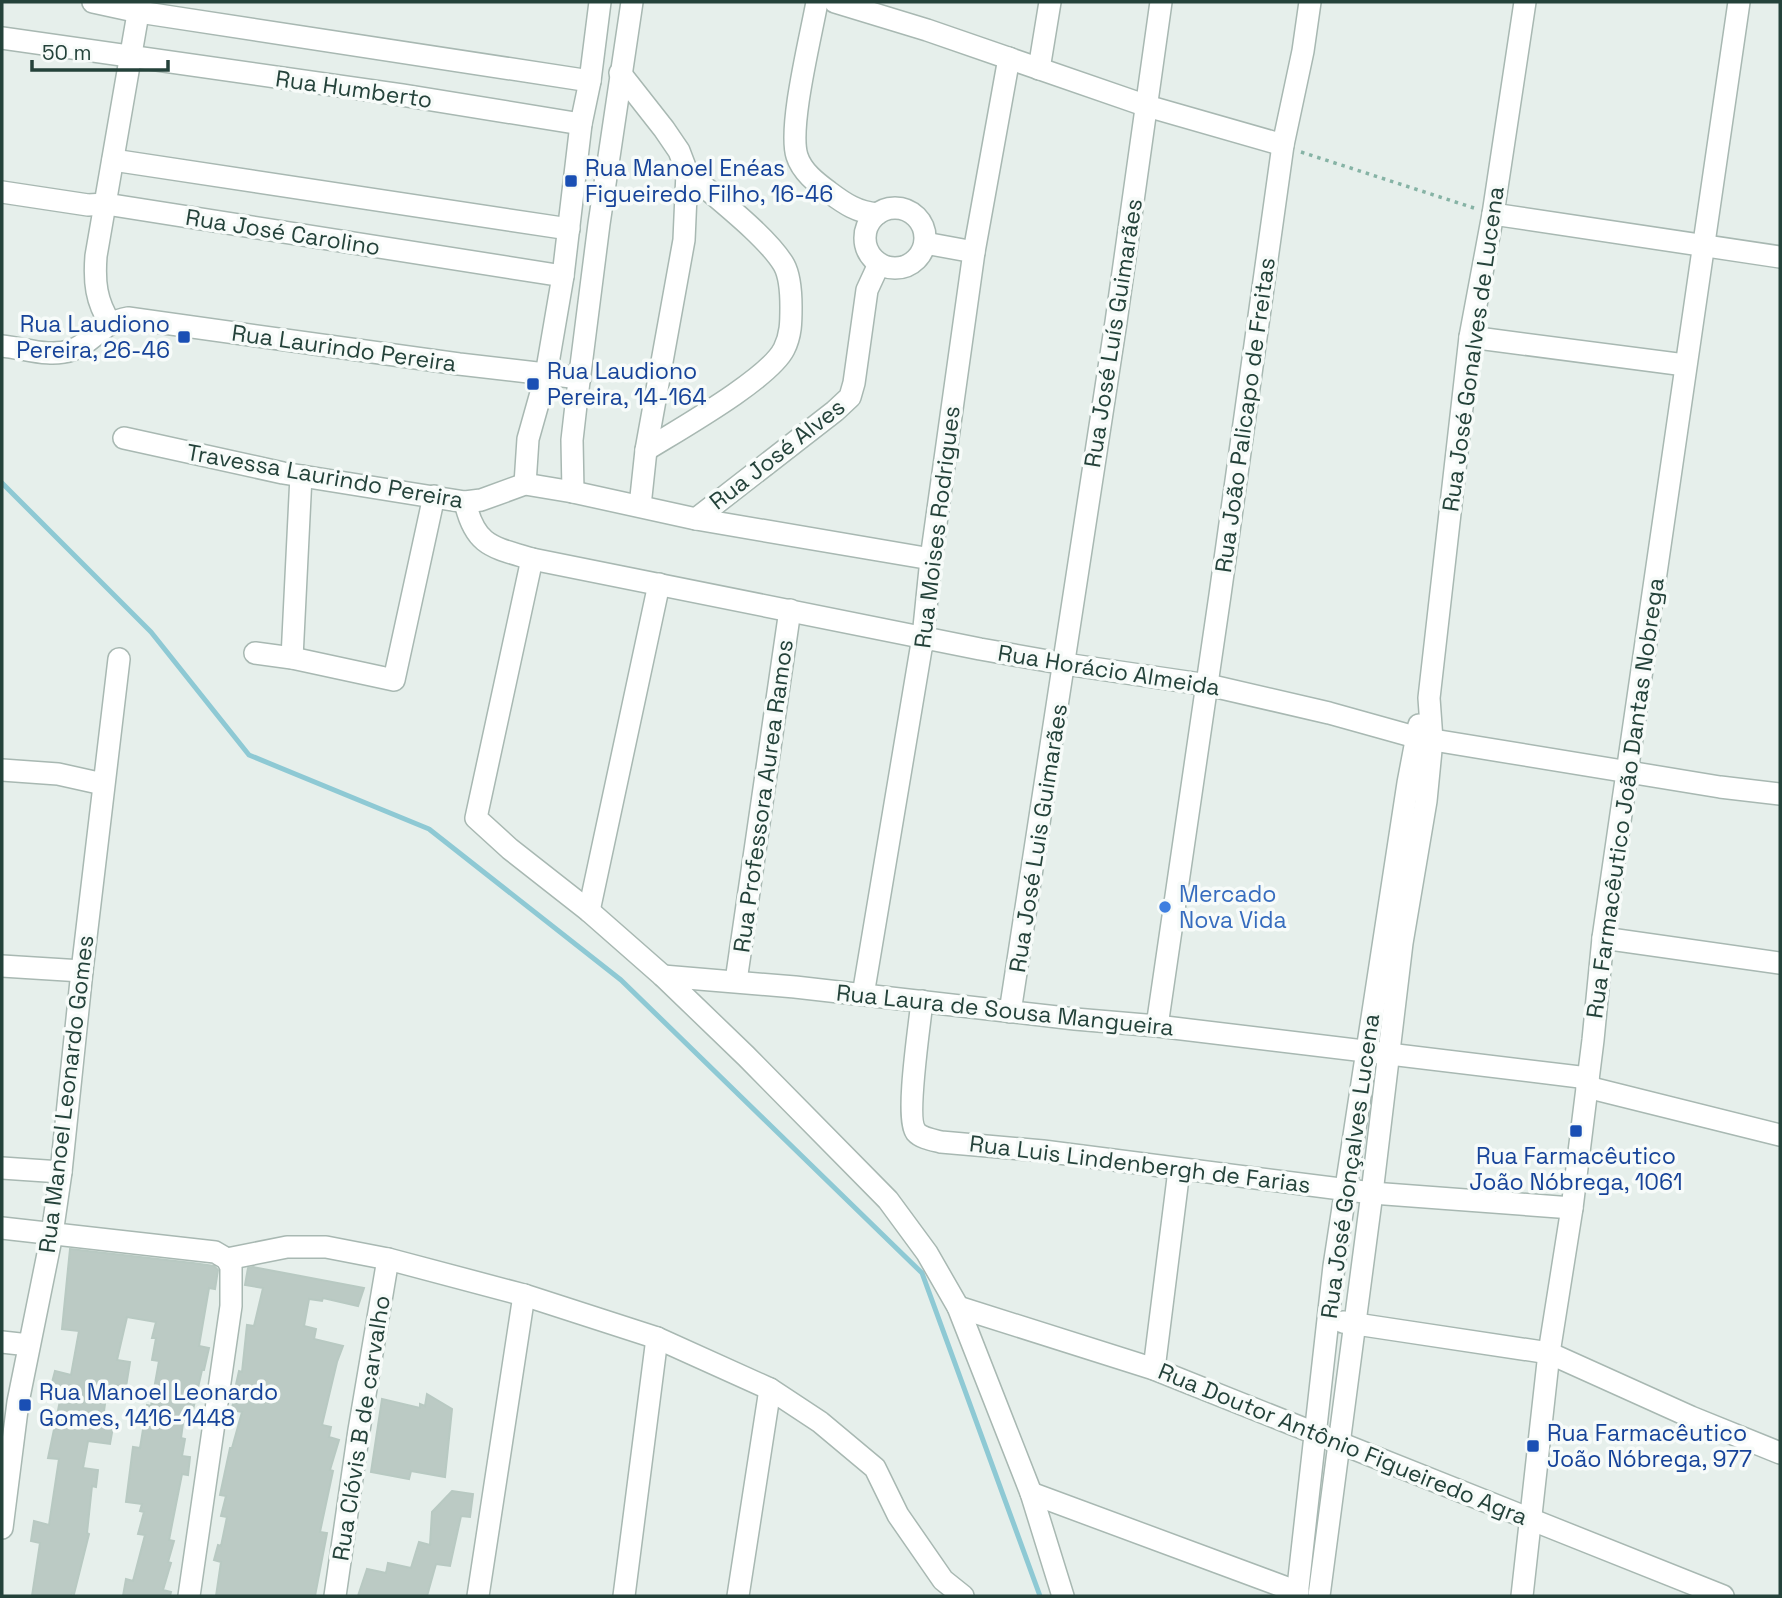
<svg xmlns="http://www.w3.org/2000/svg" width="1782" height="1598" font-family="'Space Grotesk',sans-serif">
<style>
.lines{fill:none;stroke-linecap:round;stroke-linejoin:round}
.stream{stroke:#8ec9d4;stroke-width:5}
.building{fill:#bbcac4;stroke:#b8c9c2;stroke-width:2}
.minor-casing{stroke:#a8b8b2;stroke-width:24}
.path{stroke:#86b3a5;stroke-width:3.5;stroke-dasharray:3.5 5;stroke-linecap:butt}
.minor{stroke:#fff;stroke-width:21}
.transit-dot{fill:#1a4fb4;stroke:#f7fbf9;stroke-width:2.5}
.shop-dot{fill:#3f7fe0;stroke:#f7fbf9;stroke-width:2.5}
.labels{text-anchor:middle;stroke-width:7;stroke-linejoin:round;paint-order:stroke}
.street-label{font-size:23px;fill:#24423a;stroke:#f7fbf9}
.transit-label{font-size:23px;fill:#164399;stroke:#f7fbf9;text-anchor:start}
.shop-label{font-size:23px;fill:#366cbe;stroke:#f7fbf9;text-anchor:start}
</style>
<rect width="100%" height="100%" fill="#e6efeb"/>
<g class="lines">
<path class="stream" d="M2 483 151 632 249 755 429 829 621 980 922 1273 1040 1596"/>
</g>
<g class="building">
<path d="M70 1249 193 1263 214 1266 218 1270 215 1289 209 1288 199 1346 209 1348 204 1370H202L193 1410 185 1409 181 1438 185 1439 182 1456 190 1457 188 1475 182 1474 169 1540 174 1541 168 1562 171 1563 163 1590 171 1592 170 1596H123L126 1579 133 1581 145 1535 138 1534 144 1512 140 1511 142 1504 126 1502 133 1447 140 1448 147 1405 151 1406 159 1361 152 1360 156 1338H152L156 1322 127 1317 117 1360 130 1362 125 1393 107 1390 102 1425 113 1427 110 1444 88 1441 83 1468 98 1470 96 1487 92 1486 87 1533 89 1534 74 1594 72 1593 71 1596H32L40 1543 31 1541 34 1521 49 1525 59 1459 48 1458 61 1396 49 1394 55 1371 71 1375 79 1331 62 1329Z"/>
<path d="M253 1267 364 1288 358 1306 323 1298 322 1301 309 1299 304 1326 316 1329 314 1339 343 1346 337 1362 322 1425 331 1427 329 1437 339 1440 330 1470 333 1471 320 1532 327 1533 315 1596H216L221 1562 214 1560 218 1545 221 1546 227 1517 221 1516 226 1496 220 1495 230 1448H232L242 1412 232 1410 235 1389 239 1371 242 1372 247 1325 254 1326 263 1288 245 1285 248 1268Z"/>
<path d="M427 1394 452 1409 445 1477 411 1471 409 1479 371 1472 382 1399 420 1408V1404L425 1406Z"/>
<path d="M452 1491 473 1494 470 1517 461 1516 450 1566 436 1564 427 1596H358L367 1569 386 1573 388 1563 411 1568 419 1542 430 1545 432 1512Z"/>
</g>
<g class="lines">
<defs>
<g id="minor">
<path d="M93 2 139 12 590 81"/>
<path d="M817 2C811 36 788 127 797 156 802 172 817 183 829 192 845 204 857 212 877 214"/>
<path d="M835 2 927 30 1147 106 1283 145"/>
<path d="M2 38 402 95 581 124"/>
<path d="M1039 69 1050 2"/>
<path d="M620 73 664 129 679 151 687 172 684 240 646 450 640 506"/>
<path d="M113 160 569 229"/>
<path d="M2 192 88 205 106 204 563 276"/>
<circle cx="895" cy="238" r="30"/>
<path d="M1493 214 1780 257"/>
<path d="M925 243 974 252"/>
<path d="M110 323C96 301 94 282 96 256L140 2"/>
<path d="M1470 337 1685 365"/>
<path d="M2 346C24 348 50 358 72 350 94 342 102 322 128 318L459 364 580 378"/>
<path d="M124 438 283 473 465 502 481 500 525 484 573 492 696 519 931 559"/>
<path d="M646 450C678 430 769 379 784 349 791 335 791 322 791 307 791 295 790 276 784 265 767 236 714 196 687 172"/>
<path d="M525 484 528 439 546 375 563 276 581 124 590 81 600 2"/>
<path d="M573 492 572 440 576 405 599 224 632 2"/>
<path d="M465 502C475 546 492 547 532 559L980 649 1065 664 1208 685 1329 713 1415 737 1720 787 1780 794"/>
<path d="M696 519 835 411 850 397 854 383 867 290 879 264"/>
<path d="M532 559 476 818 510 849 589 911 663 976 746 1056 888 1200 927 1253 958 1307 1031 1493 1063 1596"/>
<path d="M255 653 292 658 394 680 434 496"/>
<path d="M292 658 301 476"/>
<path d="M2 770 58 774 103 784"/>
<path d="M589 911 659 584"/>
<path d="M1603 938 1780 963"/>
<path d="M2 966 82 971"/>
<path d="M663 976 795 987 1075 1019 1157 1026 1588 1078"/>
<path d="M736 981 790 610"/>
<path d="M863 995 923 637 931 559 974 252 1009 58"/>
<path d="M922 1001C920 1023 905 1118 916 1132 921 1138 933 1140 941 1142L1043 1151 1372 1193 1572 1208"/>
<path d="M1010 1012 1116 322 1161 2"/>
<path d="M1157 1026 1220 595 1283 145 1303 51 1310 2"/>
<path d="M1587 1087 1780 1135"/>
<path d="M2 1168 61 1172"/>
<path d="M2 1228 215 1252 227 1259"/>
<path d="M227 1259 287 1247H326L388 1259 524 1295 657 1338 770 1389 820 1422 875 1468 898 1515 943 1580 963 1596"/>
<path d="M958 1307 1154 1369 1723 1596"/>
<path d="M1343 1322 1549 1353 1691 1417 1780 1453"/>
<path d="M2 1342 29 1345"/>
<path d="M1154 1369 1179 1170"/>
<path d="M1031 1493 1298 1592"/>
<path d="M2 1528 18 1402 52 1234 61 1172 82 971 119 659"/>
<path d="M189 1596 231 1306V1267L227 1259"/>
<path d="M335 1596 359 1430 388 1259"/>
<path d="M478 1596 524 1295"/>
<path d="M624 1596 657 1338"/>
<path d="M738 1596 770 1389"/>
<path d="M1297 1596 1334 1266 1408 783 1419 725"/>
<path d="M1319 1596 1372 1193 1402 943 1426 801 1432 740 1429 698 1470 337 1493 214 1525 2"/>
<path d="M1522 1596 1549 1353 1572 1208 1593 1040 1603 938 1739 2"/>
</g>
</defs>
<use href="#minor" class="minor-casing"/>
<path class="path" d="M1301 152 1474 208"/>
<use href="#minor" class="minor"/>
</g>
<g class="transit-dot">
<rect x="564" y="174" width="14" height="14" rx="3.5"/>
<rect x="177" y="330" width="14" height="14" rx="3.5"/>
<rect x="526" y="377" width="14" height="14" rx="3.5"/>
<rect x="1569" y="1124" width="14" height="14" rx="3.5"/>
<rect x="18" y="1398" width="14" height="14" rx="3.5"/>
<rect x="1526" y="1439" width="14" height="14" rx="3.5"/>
</g>
<circle class="shop-dot" cx="1165" cy="907" r="7"/>
<g class="labels">
<g class="street-label">
<text transform="translate(354 89) rotate(8)" y="8">Rua Humberto</text>
<text transform="translate(283 232) rotate(9)" y="8">Rua José Carolino</text>
<text transform="translate(1113 333) rotate(-81)" y="8">Rua José Luís Guimarães</text>
<text transform="translate(344 348) rotate(8)" y="8">Rua Laurindo Pereira</text>
<text transform="translate(1473 349) rotate(-82)" y="8">Rua José Gonalves de Lucena</text>
<text transform="translate(1245 415) rotate(-82)" y="8">Rua João Palicapo de Freitas</text>
<text transform="translate(777 454) rotate(-38)" y="8">Rua José Alves</text>
<text transform="translate(325 476) rotate(10)" y="8">Travessa Laurindo Pereira</text>
<text transform="translate(937 527) rotate(-83)" y="8">Rua Moises Rodrigues</text>
<text transform="translate(1109 670) rotate(9)" y="8">Rua Horácio Almeida</text>
<text transform="translate(763 796) rotate(-82)" y="8">Rua Professora Aurea Ramos</text>
<text transform="translate(1625 798) rotate(-82)" y="8">Rua Farmacêutico João Dantas Nobrega</text>
<text transform="translate(1038 838) rotate(-81)" y="8">Rua José Luis Guimarães</text>
<text transform="translate(1005 1010) rotate(6)" y="8">Rua Laura de Sousa Mangueira</text>
<text transform="translate(66 1094) rotate(-83)" y="8">Rua Manoel Leonardo Gomes</text>
<text transform="translate(1140 1164) rotate(7)" y="8">Rua Luis Lindenbergh de Farias</text>
<text transform="translate(1350 1166) rotate(-82)" y="8">Rua José Gonçalves Lucena</text>
<text transform="translate(361 1428) rotate(-81)" y="8">Rua Clóvis B de carvalho</text>
<text transform="translate(1343 1444) rotate(22)" y="8">Rua Doutor Antônio Figueiredo Agra</text>
</g>
<g class="transit-label">
<text x="585" y="176">Rua Manoel Enéas<tspan x="585" dy="26">Figueiredo Filho, 16-46</tspan></text>
<text x="170" y="332" text-anchor="end">Rua Laudiono<tspan x="170" dy="26">Pereira, 26-46</tspan></text>
<text x="547" y="379">Rua Laudiono<tspan x="547" dy="26">Pereira, 14-164</tspan></text>
<text x="1576" y="1164" text-anchor="middle">Rua Farmacêutico<tspan x="1576" dy="26">João Nóbrega, 1061</tspan></text>
<text x="39" y="1400">Rua Manoel Leonardo<tspan x="39" dy="26">Gomes, 1416-1448</tspan></text>
<text x="1547" y="1441">Rua Farmacêutico<tspan x="1547" dy="26">João Nóbrega, 977</tspan></text>
</g>
<g class="shop-label">
<text x="1179" y="902">Mercado<tspan x="1179" dy="26">Nova Vida</tspan></text>
</g>
</g>
<rect width="1782" height="1598" fill="none" stroke="#24423a" stroke-width="7"/>
<path d="M32 60v10h136v-10" fill="none" stroke="#24423a" stroke-width="3.5"/>
<text x="42" y="60" font-size="21" fill="#24423a" stroke="#f7fbf9" stroke-width="5" paint-order="stroke">50 m</text>
</svg>
